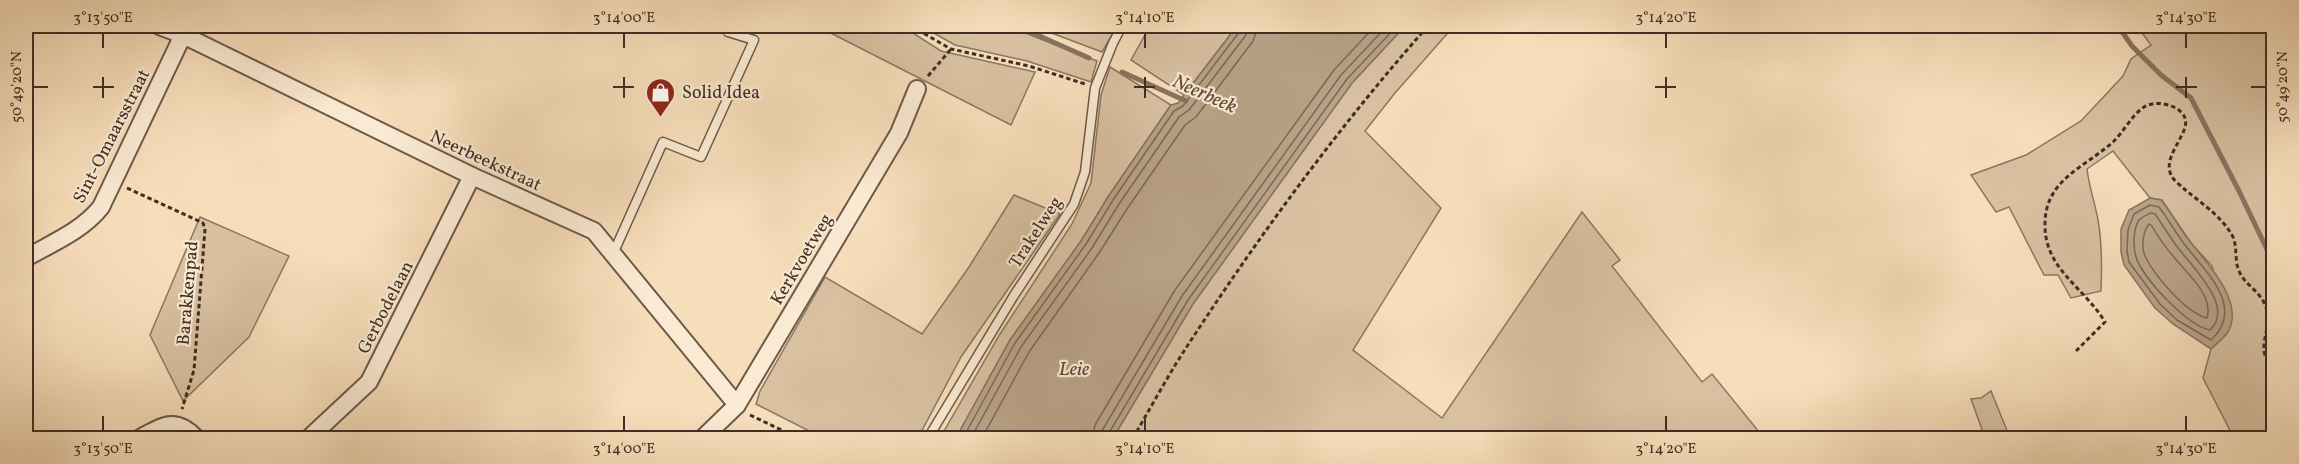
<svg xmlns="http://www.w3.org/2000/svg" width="2299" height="464" font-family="Vollkorn,serif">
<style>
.green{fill:#d8c0a1;stroke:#8c7662;stroke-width:1.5}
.water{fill:#b9a287;stroke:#89735f;stroke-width:1.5}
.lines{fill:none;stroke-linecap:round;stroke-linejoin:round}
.shore{stroke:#7d6855;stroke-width:1.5}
.stream{stroke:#89735f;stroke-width:5}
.service-casing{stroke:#6e5949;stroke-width:11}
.minor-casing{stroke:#6e5949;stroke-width:20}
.path{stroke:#412d23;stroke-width:3;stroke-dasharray:4.5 3;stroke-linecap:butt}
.service{stroke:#faead3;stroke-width:8}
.minor{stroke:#faead3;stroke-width:16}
.ticks{fill:none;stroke:#412d23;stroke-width:2}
.labels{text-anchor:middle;stroke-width:4.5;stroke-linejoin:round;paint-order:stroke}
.poi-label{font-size:18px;fill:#412d23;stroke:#faead3;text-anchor:start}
.street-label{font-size:18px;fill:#412d23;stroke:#faead3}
.water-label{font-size:20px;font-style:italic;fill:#5f4a3c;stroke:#faead3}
.neatline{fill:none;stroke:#412d23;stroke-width:2}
.ticks-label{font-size:15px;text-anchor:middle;fill:#412d23}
</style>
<rect width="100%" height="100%" fill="#f7debb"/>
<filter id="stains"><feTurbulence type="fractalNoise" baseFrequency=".00333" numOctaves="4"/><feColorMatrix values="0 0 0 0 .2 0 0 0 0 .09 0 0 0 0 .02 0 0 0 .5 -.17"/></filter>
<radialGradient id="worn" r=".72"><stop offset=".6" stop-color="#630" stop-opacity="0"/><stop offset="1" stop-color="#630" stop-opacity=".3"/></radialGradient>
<g class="green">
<path d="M817 26H902L941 51 1035 72 1011 125Z"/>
<path d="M921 26H1007L1097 61 1091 82 1027 61 955 45Z"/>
<path d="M1033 26H1117L1102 52Z"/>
<path d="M1150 26H1237L1184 95 1131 60Z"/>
<path d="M1405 26H1454L1395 93 1365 131 1441 208 1353 350 1442 418 1582 212 1620 260 1612 266 1702 382 1712 374 1764 438H1113L1193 304 1352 83Z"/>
<path d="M2137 26H2273V438H2234L2203 378 2211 349 2228 332 2212 266 2191 243 2162 200 2150 198 2113 151 2087 169C2089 187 2095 203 2098 220 2102 243 2102 268 2101 291L2071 298 2058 275H2044L2009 207 1996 212 1971 175 2026 155 2081 121 2123 76 2131 59 2151 45Z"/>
<path d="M1110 67 1171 105 1108 197 1081 241 1010 340 956 438H940L1000 334 1072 224 1091 183 1101 95Z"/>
<path d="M1014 195 1060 214 961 357 918 438H823L756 404 760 391 825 277 922 334 969 267Z"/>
<path d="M200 217 289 256 249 337 183 401 150 335Z"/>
<path d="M1991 391 2010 438H1985L1971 399 1981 398Z"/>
</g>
<g class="water">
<path d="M1237 26H1405L1352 83 1193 304 1113 438H956L1010 340 1081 241 1108 197 1171 105 1178 103Z"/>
<path d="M2150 198 2161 200C2172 214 2180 229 2191 243 2207 263 2245 302 2228 332 2224 338 2216 344 2211 349L2173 324 2155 308 2124 265 2121 252V229L2129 210Z"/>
</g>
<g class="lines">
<g class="shore">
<path d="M2150 205 2159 207C2168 219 2176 233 2185 245 2206 272 2246 308 2211 340L2177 320 2160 304 2129 262 2127 251 2128 230 2134 214Z"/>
<path d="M2151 213 2155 214C2163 225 2170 238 2179 249 2193 268 2235 307 2210 330 2188 326 2143 279 2136 257 2133 247 2133 229 2139 220 2142 217 2147 215 2151 213Z"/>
<path d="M2149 224 2152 226C2158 237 2166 248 2174 257 2186 273 2214 295 2207 318 2186 313 2154 275 2145 256 2141 247 2143 231 2149 224Z"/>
<path d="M963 438 1015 343 1086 244 1113 200 1174 111 1183 106 1240 31 1241 26"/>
<path d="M971 438 1021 347 1092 248 1119 204 1179 117 1189 110 1246 35 1249 26"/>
<path d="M982 438 1029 352 1099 253 1127 209 1185 125 1196 117 1253 41 1258 26"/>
<path d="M1092 438 1095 425 1175 290 1334 70 1375 26"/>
<path d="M1101 438 1103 429 1182 296 1341 75 1387 26"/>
<path d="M1109 438V433L1188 300 1347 79 1397 26"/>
</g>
<g class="stream">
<path d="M1017 26 1089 58"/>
<path d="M2118 26 2132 46 2161 75 2191 98 2239 191 2274 264"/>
<path d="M1122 72 1186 101"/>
</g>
<defs>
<g id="service">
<path d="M613 254 663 142 701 157 754 40 728 32"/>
<path d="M928 438 1013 297 1074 204 1085 172 1095 88 1113 43 1122 26"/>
</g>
<g id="minor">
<path d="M159 26 183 35 472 176 594 231 737 405"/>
<path d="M26 258C52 243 82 231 101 207L183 35"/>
<path d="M140 438C163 426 175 416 196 438"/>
<path d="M309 438 369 382 472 176"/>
<path d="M703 438 737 405 899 133 917 89"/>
</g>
</defs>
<use href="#service" class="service-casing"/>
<use href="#minor" class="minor-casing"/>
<g class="path">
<path d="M911 26 951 49 1029 66 1085 84"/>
<path d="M928 76 951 49"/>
<path d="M127 188 203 223 205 229 194 370 182 409"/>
<path d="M2076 351 2105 322C2085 288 2044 269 2045 224 2045 179 2086 167 2114 141 2124 131 2132 115 2144 107 2155 100 2174 104 2182 113 2197 129 2161 153 2171 175 2173 180 2179 184 2183 188 2200 202 2221 216 2232 235 2238 246 2234 260 2239 271 2245 286 2263 292 2267 311 2270 325 2263 338 2264 351 2265 358 2270 366 2274 372"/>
<path d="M750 415 798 438"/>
<path d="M1133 438C1150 409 1167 377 1186 348 1258 237 1340 125 1428 26"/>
</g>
<use href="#service" class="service"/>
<use href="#minor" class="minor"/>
</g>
<path class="ticks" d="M103 33V48M624 33V48M1145 33V48M1666 33V48M2186 33V48M103 77V98M624 77V98M1145 77V98M1666 77V98M2186 77V98M33 87H48M93 87H114M613 87H634M1134 87H1155M1655 87H1676M2176 87H2197M2251 87H2266M103 416V431M624 416V431M1145 416V431M1666 416V431M2186 416V431"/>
<defs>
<symbol id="shop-pin" viewBox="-11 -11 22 30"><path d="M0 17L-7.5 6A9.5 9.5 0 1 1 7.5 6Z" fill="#8f2418" stroke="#faead3"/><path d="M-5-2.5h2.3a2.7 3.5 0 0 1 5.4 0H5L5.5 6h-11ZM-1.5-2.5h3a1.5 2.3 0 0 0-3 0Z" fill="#fff"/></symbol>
</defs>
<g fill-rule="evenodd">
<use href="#shop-pin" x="644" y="76" width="33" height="45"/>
</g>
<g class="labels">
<g class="poi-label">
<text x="682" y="98">Solid Idea</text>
</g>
<g class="street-label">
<text transform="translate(111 136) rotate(-63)" y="6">Sint-Omaarsstraat</text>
<text transform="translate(486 160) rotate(25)" y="6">Neerbeekstraat</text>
<text transform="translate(1035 232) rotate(-57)" y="6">Trakelweg</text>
<text transform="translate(801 259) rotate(-59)" y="6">Kerkvoetweg</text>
<text transform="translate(187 293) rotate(-85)" y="6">Barakkenpad</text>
<text transform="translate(385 307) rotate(-63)" y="6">Gerbodelaan</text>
</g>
<g class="water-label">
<text transform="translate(1205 93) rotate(24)" y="7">Neerbeek</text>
<text x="1074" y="375">Leie</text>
</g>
</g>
<rect width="2299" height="464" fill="none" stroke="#f7debb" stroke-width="66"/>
<rect x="33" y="33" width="2233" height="398" class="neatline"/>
<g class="ticks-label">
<text x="103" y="22">3°13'50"E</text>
<text x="624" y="22">3°14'00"E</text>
<text x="1145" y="22">3°14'10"E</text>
<text x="1666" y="22">3°14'20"E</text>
<text x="2186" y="22">3°14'30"E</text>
<text transform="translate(16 87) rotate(-90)" y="5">50°49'20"N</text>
<text transform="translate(2282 87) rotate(-90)" y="5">50°49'20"N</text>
<text x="103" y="453">3°13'50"E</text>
<text x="624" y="453">3°14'00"E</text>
<text x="1145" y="453">3°14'10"E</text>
<text x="1666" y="453">3°14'20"E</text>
<text x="2186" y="453">3°14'30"E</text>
</g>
<rect width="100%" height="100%" filter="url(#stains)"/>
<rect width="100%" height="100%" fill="url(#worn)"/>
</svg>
